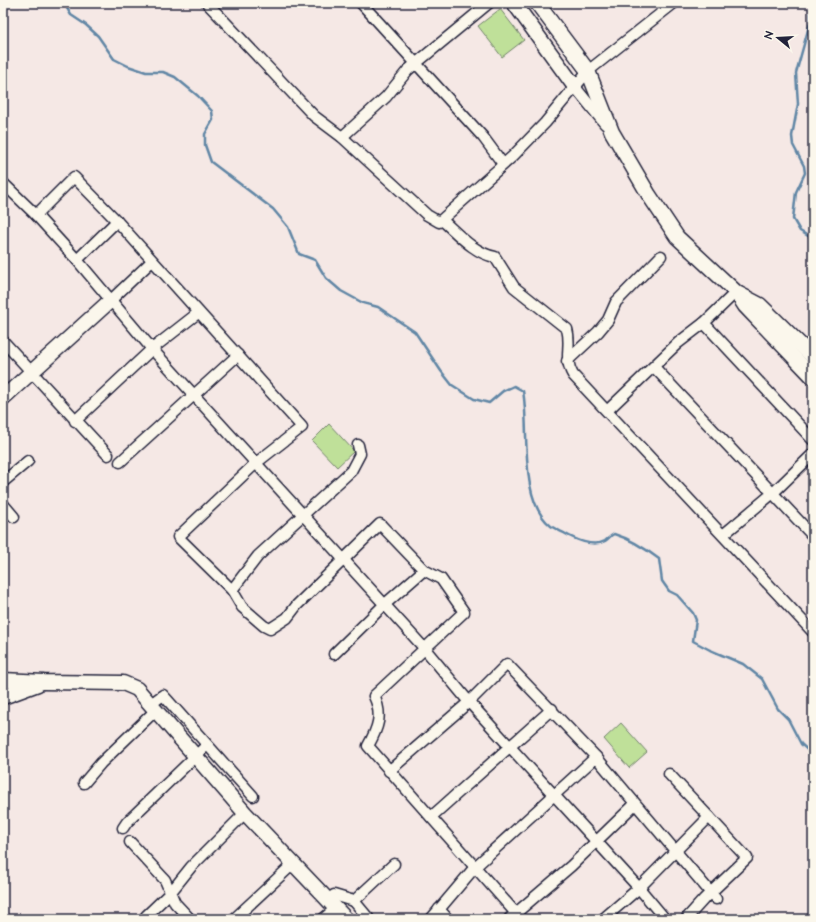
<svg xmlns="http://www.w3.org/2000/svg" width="816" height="922" font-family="'Architects Daughter',sans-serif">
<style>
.pitch{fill:#bfe099;stroke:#70816a}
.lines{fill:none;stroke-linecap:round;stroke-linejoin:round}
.stream{stroke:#6186a5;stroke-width:2.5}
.street-casing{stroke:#22223b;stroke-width:13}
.secondary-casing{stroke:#22223b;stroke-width:17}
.street{stroke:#fbf7ec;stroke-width:10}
.secondary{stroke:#fbf7ec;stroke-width:14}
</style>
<rect width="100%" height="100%" fill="#f5e8e5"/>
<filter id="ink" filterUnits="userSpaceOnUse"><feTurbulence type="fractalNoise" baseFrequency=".025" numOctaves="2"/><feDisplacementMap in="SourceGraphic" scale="8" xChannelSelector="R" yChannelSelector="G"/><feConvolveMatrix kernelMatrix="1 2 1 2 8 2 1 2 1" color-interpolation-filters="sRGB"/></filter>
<g filter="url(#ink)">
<g class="pitch">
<path d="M500 9 524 40 502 57 478 26Z"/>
<path d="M329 424 354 451 337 467 312 441Z"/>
<path d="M621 723 647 752 629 768 604 739Z"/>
</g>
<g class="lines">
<g class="stream">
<path d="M64 3 71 15 86 25 98 36 114 59 128 66 146 72H163L175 77 198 96 212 111 213 120 205 134V145L211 162 273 209 288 227 299 254 315 260 326 278 341 291 363 303 378 307 415 332 441 371 452 385 474 399 489 403 503 391 514 386 523 391C530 429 518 500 551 526 555 529 560 531 564 533 574 539 593 548 605 541 608 539 610 536 614 534 631 539 646 549 659 559L662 581 669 591 677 595 693 613 696 620 693 641 710 650 743 664 762 679 778 709 788 719 801 744 813 755"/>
<path d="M811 3V19L796 73 798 104 792 136 793 145 804 166 805 173 796 192 793 219 800 231 813 239"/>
</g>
<defs>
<g id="street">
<path d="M207 3 314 116 342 137 427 215 439 222 513 156 545 123 588 71 674 3"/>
<path d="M361 3 483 137 503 164"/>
<path d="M575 87 605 124"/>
<path d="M342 137 386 97 408 70 489 3"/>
<path d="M3 183 36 215 77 260 152 349 425 649 469 702 639 888 665 919"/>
<path d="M36 215 74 177 117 221 302 427 256 463 178 537 232 590 242 607 264 626 270 629 287 618 297 605 380 524 424 570 441 579 464 612 374 696C383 715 378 728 368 746L521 919"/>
<path d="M442 220C458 234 474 253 495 257L514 287 567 329C572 346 563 358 573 375L813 632"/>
<path d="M77 260 117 221"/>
<path d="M111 300 152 261"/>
<path d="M704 323 813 440"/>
<path d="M3 341 108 455"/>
<path d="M567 361 598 332 608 320 616 302 661 256"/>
<path d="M654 367 813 536"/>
<path d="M608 410 678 343 704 323 736 292"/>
<path d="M75 421 152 349 198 313"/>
<path d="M120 462 238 355"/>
<path d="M3 482 28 461"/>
<path d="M3 504 14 517"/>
<path d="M723 535 773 493 813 454"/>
<path d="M232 590 258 556 351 471 360 454 358 445"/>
<path d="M334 654 384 605 424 570"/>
<path d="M151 704 163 695 253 796"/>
<path d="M389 771 469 702 507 664 596 757 716 899"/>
<path d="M669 774 747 858 704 899 686 919"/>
<path d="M84 783 101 763 156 710"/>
<path d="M431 817 552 709"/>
<path d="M123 828 127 822 207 745"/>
<path d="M130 842 165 880 175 903 190 919"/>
<path d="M329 900 334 895 354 901 394 864"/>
<path d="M354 901 369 919"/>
<path d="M439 909 448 919"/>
<path d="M146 916 171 892 191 867 245 813"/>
<path d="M234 919 293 864"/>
<path d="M323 919 336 908"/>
<path d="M431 919 475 867 596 757"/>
<path d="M509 919 571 866 635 804"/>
<path d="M603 919 639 888 709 817"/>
</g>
<g id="secondary">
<path d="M514 3 575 87"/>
<path d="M537 3 588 71 612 132 649 195 677 237 736 292 745 306 813 377"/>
<path d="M739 294 760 305 813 357"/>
<path d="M3 398 111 300"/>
<path d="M3 680 44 682 123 683 137 689 245 813 346 919"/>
<path d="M3 697 38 684"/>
</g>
</defs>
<use href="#street" class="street-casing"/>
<use href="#secondary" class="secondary-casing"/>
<use href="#street" class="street"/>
<use href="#secondary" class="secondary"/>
</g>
</g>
<rect width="816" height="922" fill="none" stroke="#fbf7ec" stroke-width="16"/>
<rect x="8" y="8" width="800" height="906" fill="none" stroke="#22223b" stroke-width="1.5" filter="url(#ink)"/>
<g transform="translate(778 38) rotate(288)" stroke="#fbf7ec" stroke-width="3" paint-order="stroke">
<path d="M0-3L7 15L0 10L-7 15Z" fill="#22223b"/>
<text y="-6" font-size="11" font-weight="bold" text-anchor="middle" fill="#22223b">N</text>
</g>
</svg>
